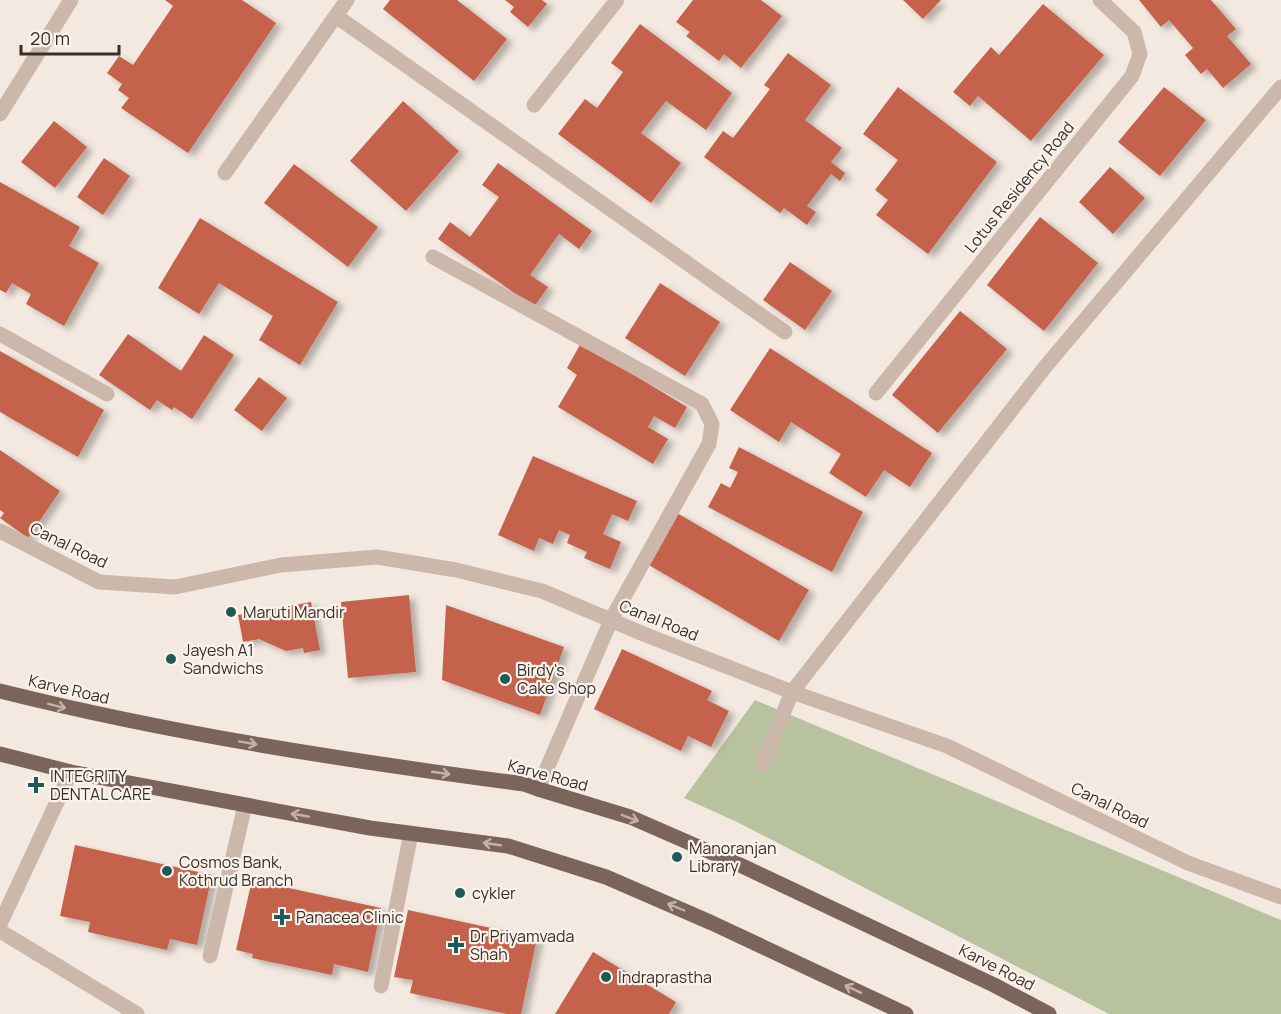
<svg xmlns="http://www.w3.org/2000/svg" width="1281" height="1014" font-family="Manrope,sans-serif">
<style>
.green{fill:#b9c29f}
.building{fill:#c5624b;filter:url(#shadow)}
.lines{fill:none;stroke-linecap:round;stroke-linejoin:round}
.minor{stroke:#ccb8ab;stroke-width:15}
.major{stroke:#7b645b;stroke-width:15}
.oneway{stroke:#c1b3ab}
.poi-dot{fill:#1f5a5b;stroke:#faf3ec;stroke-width:2}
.labels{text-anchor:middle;stroke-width:4.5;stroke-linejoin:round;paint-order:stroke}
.street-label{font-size:16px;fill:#392e2a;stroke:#faf3ec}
.poi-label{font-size:16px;fill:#392e2a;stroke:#faf3ec;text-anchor:start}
</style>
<defs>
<filter id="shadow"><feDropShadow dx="6" dy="4" stdDeviation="3" flood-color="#0004"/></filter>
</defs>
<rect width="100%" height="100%" fill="#f3e9e0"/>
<path class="green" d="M755 700 1281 920V1014H1109L739 823 684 798Z"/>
<g class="building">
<path d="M165 0H242L276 23 188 153 121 108 129 98 118 90 122 84 107 73 119 56 133 65 173 6Z"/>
<path d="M390 0H457L507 39 474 81 383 9Z"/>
<path d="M505 0H542L547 4 528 27 510 12 514 7Z"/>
<path d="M693 0H761L782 16 741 68 724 54 719 61 686 36 690 32 676 22Z"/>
<path d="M903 0H941L923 19Z"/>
<path d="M1139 0H1211L1236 29 1227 36 1251 64 1223 88 1207 69 1201 74 1185 55 1193 48 1169 20 1161 27Z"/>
<path d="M1043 4 1104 55 1031 141 978 96 970 106 953 92 991 47 999 55Z"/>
<path d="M640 24 732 93 706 130 666 101 641 133 681 163 651 203 558 134 585 99 597 108 623 72 611 63Z"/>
<path d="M788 53 831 85 805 120 842 148 831 162 845 173 840 181 831 174 807 206 816 212 807 225 784 208 780 213 704 157 723 131 733 138 770 89 764 85Z"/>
<path d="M898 87 997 162 928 254 876 215 888 200 875 190 898 160 863 134Z"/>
<path d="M1164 87 1206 120 1160 176 1118 142Z"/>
<path d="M403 101 459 151 406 211 350 161Z"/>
<path d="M54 121 87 147 55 188 21 162Z"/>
<path d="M104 158 130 176 103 215 77 197Z"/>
<path d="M498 163 592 231 579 249 559 234 530 275 548 287 534 307 438 239 450 222 470 237 499 197 482 185Z"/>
<path d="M294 164 378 227 348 267 264 203Z"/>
<path d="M1110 167 1145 198 1113 234 1079 202Z"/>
<path d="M0 182 80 227 69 246 99 263 64 326 26 304 31 294 12 283 6 293 0 290Z"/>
<path d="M1040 217 1098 263 1044 331 987 285Z"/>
<path d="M200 218 338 302 300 365 259 340 273 316 219 283 199 314 158 288Z"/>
<path d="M790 262 832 291 805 330 763 300Z"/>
<path d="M660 283 720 322 685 376 625 338Z"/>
<path d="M960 311 1007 349 938 433 892 395Z"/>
<path d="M128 334 181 371 204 335 234 355 192 419 174 407 172 410 157 400 150 410 99 375Z"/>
<path d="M581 343 687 407 675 428 654 416 648 427 668 439 653 464 558 407 577 375 567 368Z"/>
<path d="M770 348 932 453 910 487 884 470 866 497 829 473 841 454 791 422 779 442 730 410Z"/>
<path d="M0 351 104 410 78 457 0 412Z"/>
<path d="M259 377 287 398 262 431 234 410Z"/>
<path d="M739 447 863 512 832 572 708 507 721 483 730 488 738 472 729 468Z"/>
<path d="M0 450 60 491 28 538 0 518 4 513 0 510Z"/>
<path d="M533 456 637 501 628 521 612 514 603 534 621 542 610 569 584 558 587 552 567 543 570 535 559 530 553 544 539 538 534 551 498 535Z"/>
<path d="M677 513 809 590 779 641 647 564Z"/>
<path d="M409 595 416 672 348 678 341 602Z"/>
<path d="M311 602 320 650 304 653 303 648 286 651 259 639 243 642 238 615Z"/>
<path d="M446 605 564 647 540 715 442 680Z"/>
<path d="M622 649 712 691 707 700 729 711 711 747 688 736 681 751 594 709Z"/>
<path d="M75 845 212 875 197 945 170 939 167 950 88 932 90 922 60 916Z"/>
<path d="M252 880 381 908 368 972 334 964 332 975 252 958 253 954 236 950Z"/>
<path d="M408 910 537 938 521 1014H507L410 993 413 980 394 977Z"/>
<path d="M593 952 676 1002 669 1014H555Z"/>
</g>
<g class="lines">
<g class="minor">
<path d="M336 16 785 332"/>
<path d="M534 105 617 0"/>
<path d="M0 114 71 0"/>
<path d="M225 173 347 0"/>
<path d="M433 257 702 404 712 424 709 444 611 620 538 789"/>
<path d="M0 334 107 394"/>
<path d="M876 393 1132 76 1140 54 1134 32 1100 0"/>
<path d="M0 531 99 582 175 587 281 565 377 557 456 570 542 591 646 635 792 692 947 746 1188 863 1281 897"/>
<path d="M762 765 792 692 1045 367 1281 87"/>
<path d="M0 924 71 772"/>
<path d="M0 931 137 1014"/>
<path d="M210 956 245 805"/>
<path d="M381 986 411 833"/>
</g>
<g class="major">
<path d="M0 691C172 734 348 761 524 784L538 789 630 817 740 865 994 985 1049 1014"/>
<path d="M0 754 71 772 283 812 370 828 508 846 606 877 712 923 906 1014"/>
</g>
</g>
<defs><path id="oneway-shaft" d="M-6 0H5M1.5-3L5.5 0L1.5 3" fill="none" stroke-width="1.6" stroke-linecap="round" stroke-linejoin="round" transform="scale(1.5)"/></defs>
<g class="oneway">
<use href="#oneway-shaft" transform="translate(57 706) rotate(14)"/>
<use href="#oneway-shaft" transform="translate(248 743) rotate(10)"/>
<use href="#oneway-shaft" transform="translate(441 773) rotate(8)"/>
<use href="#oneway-shaft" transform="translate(300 815) rotate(-170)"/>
<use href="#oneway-shaft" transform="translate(630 818) rotate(20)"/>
<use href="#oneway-shaft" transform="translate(492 844) rotate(-172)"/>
<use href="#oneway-shaft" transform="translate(676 907) rotate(-157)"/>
<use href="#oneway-shaft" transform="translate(853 989) rotate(-155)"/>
</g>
<g class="poi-dot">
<circle cx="231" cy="612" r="6"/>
<circle cx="171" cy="659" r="6"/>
<circle cx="505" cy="679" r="6"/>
<path d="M33 776h6v6h6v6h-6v6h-6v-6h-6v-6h6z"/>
<circle cx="677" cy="857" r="6"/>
<circle cx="167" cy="871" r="6"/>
<circle cx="460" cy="893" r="6"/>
<path d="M279 908h6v6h6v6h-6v6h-6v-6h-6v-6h6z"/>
<path d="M453 936h6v6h6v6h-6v6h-6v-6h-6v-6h6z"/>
<circle cx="606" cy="977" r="6"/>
</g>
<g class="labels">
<g class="street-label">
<text transform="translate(1019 187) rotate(-51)" y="6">Lotus Residency Road</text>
<text transform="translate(69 545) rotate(26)" y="6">Canal Road</text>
<text transform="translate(659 620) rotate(22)" y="6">Canal Road</text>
<text transform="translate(69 689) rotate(13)" y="6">Karve Road</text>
<text transform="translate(548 775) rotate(15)" y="6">Karve Road</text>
<text transform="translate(1110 805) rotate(26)" y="6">Canal Road</text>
<text transform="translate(997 967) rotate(27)" y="6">Karve Road</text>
</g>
<g class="poi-label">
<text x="243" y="618">Maruti Mandir</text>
<text x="183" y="656">Jayesh A1<tspan x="183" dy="18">Sandwichs</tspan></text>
<text x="517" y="676">Birdy's<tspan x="517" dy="18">Cake Shop</tspan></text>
<text x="50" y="782">INTEGRITY<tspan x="50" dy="18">DENTAL CARE</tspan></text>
<text x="689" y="854">Manoranjan<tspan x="689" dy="18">Library</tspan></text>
<text x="179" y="868">Cosmos Bank,<tspan x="179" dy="18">Kothrud Branch</tspan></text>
<text x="472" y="899">cykler</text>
<text x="296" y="923">Panacea Clinic</text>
<text x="470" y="942">Dr Priyamvada<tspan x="470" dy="18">Shah</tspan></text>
<text x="618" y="983">Indraprastha</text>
</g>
</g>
<path d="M21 45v9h98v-9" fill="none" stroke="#392e2a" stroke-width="3"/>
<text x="30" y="45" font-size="18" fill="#392e2a" stroke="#faf3ec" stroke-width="4.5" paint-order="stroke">20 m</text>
</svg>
